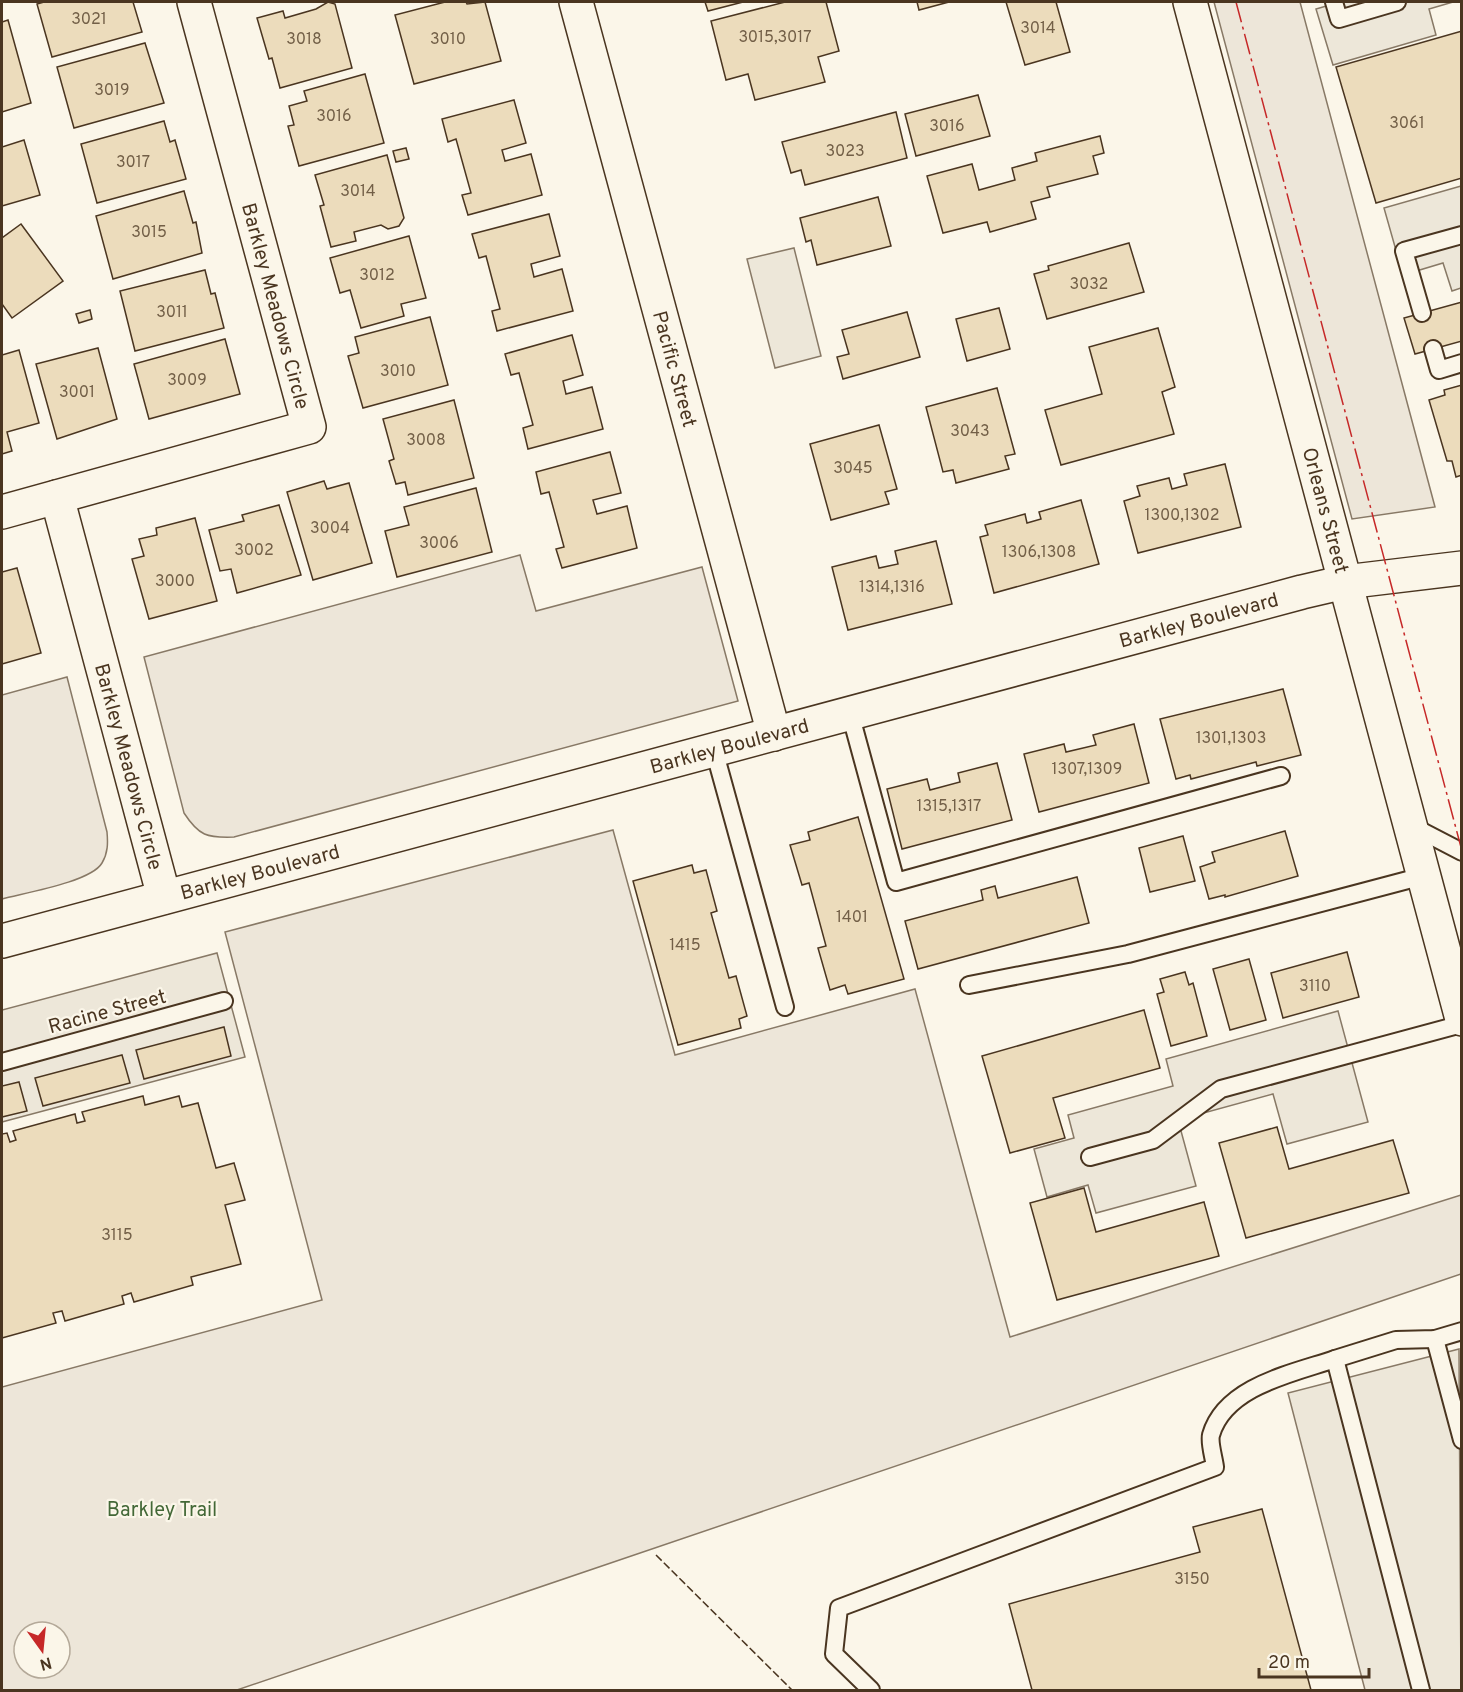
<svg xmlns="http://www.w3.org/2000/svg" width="1463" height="1692" font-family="Overpass,sans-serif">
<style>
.green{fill:#ede6d9;stroke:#887966;stroke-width:1.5;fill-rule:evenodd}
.parking{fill:#ede7d9;stroke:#887966;stroke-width:1.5}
.building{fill:#ecdcbc;stroke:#4a3520;stroke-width:1.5}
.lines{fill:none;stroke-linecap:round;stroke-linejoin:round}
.lane-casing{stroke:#4a3520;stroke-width:20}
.street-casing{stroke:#4a3520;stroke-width:36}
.secondary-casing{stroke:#4a3520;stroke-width:36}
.lane{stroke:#fbf6e9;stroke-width:16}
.street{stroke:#fbf6e9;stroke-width:33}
.secondary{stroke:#fbf6e9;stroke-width:33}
.fence{stroke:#4a3520;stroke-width:1.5;stroke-dasharray:8 3;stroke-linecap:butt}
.power{stroke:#c62828;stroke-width:1.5;stroke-dasharray:21 4.5 3 4.5;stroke-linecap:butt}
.labels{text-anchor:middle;stroke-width:4.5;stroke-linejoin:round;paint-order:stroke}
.number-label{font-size:16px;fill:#725f47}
.street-label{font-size:20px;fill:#4a3520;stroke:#fbf6e9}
.park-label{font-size:20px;fill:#436837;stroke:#fbf6e9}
</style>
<rect width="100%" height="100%" fill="#fbf6e9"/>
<g class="green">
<path d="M1214 2H1300L1435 507 1352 519Z"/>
<path d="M520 555 536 611 702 567 738 701 234 837C207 838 199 836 184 813L144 657Z"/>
<path d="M67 677 107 832C108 843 108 853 102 863 91 882 24 893 2 899V695Z"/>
<path d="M613 830 675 1055 915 989 1010 1337 1461 1195V1274L237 1690H2V1387L322 1300 225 932ZM24 1632H60V1668H24Z"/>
</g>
<g class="parking">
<path d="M1340 2H1453L1429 9 1436 35 1333 65 1316 9Z"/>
<path d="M1461 186V288L1452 291 1443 263 1403 275 1384 208Z"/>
<path d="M794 248 821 356 775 368 747 259Z"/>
<path d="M217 953 245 1057 2 1122V1010Z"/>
<path d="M1338 1011 1368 1122 1287 1144 1273 1094 1178 1120 1196 1186 1096 1213 1088 1185 1047 1197 1034 1149 1074 1138 1068 1115 1173 1086 1166 1059Z"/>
<path d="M1459 1349 1461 1690H1365L1288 1393Z"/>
</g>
<g class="building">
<path d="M44 2H133L142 32 52 57 37 4Z"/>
<path d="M328 2 335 4 352 68 280 88 272 58 269 59 257 18 283 11 285 18 316 9Z"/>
<path d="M445 2H466L467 4 485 2 501 61 414 84 395 15Z"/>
<path d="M705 2H743L708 11Z"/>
<path d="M785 2H826L839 51 818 57 825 82 755 100 748 74 726 80 711 21Z"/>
<path d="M917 2H949L919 10Z"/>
<path d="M1006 2H1056L1070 52 1025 65Z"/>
<path d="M8 20 31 103 2 112V22Z"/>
<path d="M1462 31V178L1376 203 1336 67Z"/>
<path d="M145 43 164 103 74 128 57 67Z"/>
<path d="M365 74 384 143 299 166 288 126 294 125 289 106 307 101 304 91Z"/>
<path d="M978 95 990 136 916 156 905 114Z"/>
<path d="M514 100 526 143 502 150 505 161 531 154 542 195 468 215 462 195 471 193 456 139 448 142 442 119Z"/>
<path d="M896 112 907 158 805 185 801 170 791 173 782 142Z"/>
<path d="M164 121 170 142 175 140 186 179 97 203 81 144Z"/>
<path d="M1100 136 1104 153 1093 156 1098 174 1047 187 1050 197 1031 202 1036 219 990 232 987 222 943 233 927 176 972 164 979 190 1015 180 1012 168 1037 161 1035 153Z"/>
<path d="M24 140 40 195 2 206V147Z"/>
<path d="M406 148 409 159 396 162 393 151Z"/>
<path d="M387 155 404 218 399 226 388 229 381 225 354 232 356 241 331 247 320 206 324 205 315 175Z"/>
<path d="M184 191 193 223 196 222 202 253 113 279 96 216Z"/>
<path d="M878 197 891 246 817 265 811 240 806 242 800 218Z"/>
<path d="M549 214 560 256 531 264 534 277 562 269 573 311 497 331 492 311 500 309 486 256 479 258 472 234Z"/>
<path d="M21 224 63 281 12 318 2 304V238Z"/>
<path d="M409 236 426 298 401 304 404 316 361 328 350 290 340 293 330 258Z"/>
<path d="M1129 243 1144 292 1047 319 1034 274 1049 270 1048 266Z"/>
<path d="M205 270 211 294 215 293 224 328 135 351 120 291Z"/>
<path d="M1462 302V341L1415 354 1404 318Z"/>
<path d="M999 308 1010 349 967 361 956 319Z"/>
<path d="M90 310 92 319 79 323 76 314Z"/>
<path d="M907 312 920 357 843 379 837 357 849 354 842 330Z"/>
<path d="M430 317 448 385 363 408 348 356 359 353 355 337Z"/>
<path d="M1158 328 1175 387 1162 392 1174 434 1061 465 1045 410 1102 394 1089 347Z"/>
<path d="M572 335 583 375 563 381 566 394 592 387 603 429 528 449 523 428 533 425 519 373 511 375 505 354Z"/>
<path d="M225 339 240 394 149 419 134 364Z"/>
<path d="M98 348 117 419 57 439 36 364Z"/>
<path d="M19 350 39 423 7 432 12 451 2 454V355Z"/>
<path d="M1462 385V475L1456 477 1452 461H1447L1429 400 1445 395 1444 390Z"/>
<path d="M997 388 1015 454 1005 456 1009 469 956 483 953 470 943 472 926 407Z"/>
<path d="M454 400 474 478 408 495 405 482 396 484 389 461 394 459 383 419Z"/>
<path d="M879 425 897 489 885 492 889 504 831 520 810 444Z"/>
<path d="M610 452 621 493 593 500 597 514 627 506 637 548 562 568 556 549 564 547 549 492 541 494 536 472Z"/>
<path d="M1225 464 1241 527 1138 553 1124 501 1140 496 1137 486 1169 478 1172 489 1187 485 1184 474Z"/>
<path d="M324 481 327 489 349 483 372 563 313 580 287 492Z"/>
<path d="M476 488 492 552 397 577 385 531 409 525 404 507Z"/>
<path d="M1081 500 1099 564 994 593 980 537 988 535 985 525 1025 514 1027 523 1041 519 1039 512Z"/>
<path d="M279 505 301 575 237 593 231 569 220 571 209 530 244 521 242 515Z"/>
<path d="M195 518 217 601 149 619 132 559 144 556 139 539 157 535 156 528Z"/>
<path d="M936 541 952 604 848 630 832 567 876 556 879 568 898 564 895 551Z"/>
<path d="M17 568 41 653 2 664V572Z"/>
<path d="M1283 689 1301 755 1257 766 1256 762 1191 779 1190 775 1176 779 1160 719Z"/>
<path d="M1134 724 1149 783 1039 812 1024 754 1064 744 1066 752 1096 745 1093 735Z"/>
<path d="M997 763 1012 820 902 849 887 789 927 779 930 790 960 782 958 773Z"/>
<path d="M858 817 904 979 848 994 845 985 830 990 818 948 826 946 809 883 802 885 790 845 810 840 808 832Z"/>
<path d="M1285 831 1298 876 1225 897V895L1209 899 1200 867 1215 862 1212 852Z"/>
<path d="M1183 836 1195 881 1150 892 1139 848Z"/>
<path d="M692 865 694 873 706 870 717 911 711 913 729 978 736 976 747 1016 739 1019 741 1028 678 1045 633 881Z"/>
<path d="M1077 877 1089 923 918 969 905 921 983 900 981 890 995 886 998 898Z"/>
<path d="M1347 952 1359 997 1283 1018 1271 973Z"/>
<path d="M1249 959 1266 1020 1230 1030 1213 969Z"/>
<path d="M1185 972 1189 985 1193 983 1207 1036 1171 1046 1157 994 1164 992 1160 979Z"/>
<path d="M1144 1010 1160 1068 1053 1098 1065 1138 1010 1153 982 1056Z"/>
<path d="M224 1027 231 1056 144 1079 136 1050Z"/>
<path d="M122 1055 130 1083 43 1106 35 1078Z"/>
<path d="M19 1082 27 1111 2 1117V1086Z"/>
<path d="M143 1096 145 1105 179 1096 182 1107 198 1103 216 1168 234 1163 245 1200 225 1205 241 1264 191 1277 193 1285 134 1302 131 1293 122 1296 124 1304 65 1321 62 1311 53 1313 56 1323 2 1338V1134L7 1133 10 1142 16 1140 13 1131 75 1114 77 1123 85 1121 82 1112Z"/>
<path d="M1277 1127 1289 1169 1393 1140 1409 1193 1246 1238 1219 1143Z"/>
<path d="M1084 1188 1096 1232 1204 1202 1219 1256 1057 1300 1030 1203Z"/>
<path d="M1262 1509 1311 1690H1032L1009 1604 1200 1552 1193 1527Z"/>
</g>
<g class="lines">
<defs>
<g id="lane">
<path d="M1334 2 1339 19 1397 2"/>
<path d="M1422 313 1404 251 1462 235"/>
<path d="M1433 349 1439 370 1462 363"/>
<path d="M850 713 896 882 1281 776"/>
<path d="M714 750 785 1007"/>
<path d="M1412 826 1462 852"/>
<path d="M969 985 1128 954 1423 876"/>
<path d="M2 1062 224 1001"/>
<path d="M1090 1157 1153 1140 1221 1089 1462 1024"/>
<path d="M1435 1339 1462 1440"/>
<path d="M871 1690 834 1654 839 1608 1215 1467C1214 1458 1209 1443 1211 1435 1225 1386 1294 1373 1335 1359"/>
<path d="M1421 1690 1335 1359 1396 1340 1435 1339 1462 1331"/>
</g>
<g id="street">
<path id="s1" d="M576 2 774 734"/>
<path id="s2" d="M57 497 164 897"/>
<path d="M2 512 309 427 194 2"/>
</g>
<g id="secondary">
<path id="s3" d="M1190 2 1462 1019"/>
<path id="s4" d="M2 941 1302 592 1345 582 1462 568"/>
</g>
</defs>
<use href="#lane" class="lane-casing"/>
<use href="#street" class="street-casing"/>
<use href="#secondary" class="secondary-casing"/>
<use href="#lane" class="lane"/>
<use href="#street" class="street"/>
<use href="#secondary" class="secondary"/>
<path class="fence" d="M656 1555 792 1690"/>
<path class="power" d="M1236 2 1462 851"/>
</g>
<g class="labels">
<g class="number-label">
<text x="89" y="24">3021</text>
<text x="1038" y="33">3014</text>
<text x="775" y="42">3015,3017</text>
<text x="304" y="44">3018</text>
<text x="448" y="44">3010</text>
<text x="112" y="95">3019</text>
<text x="334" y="121">3016</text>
<text x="1407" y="128">3061</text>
<text x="947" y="131">3016</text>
<text x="845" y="156">3023</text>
<text x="133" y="167">3017</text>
<text x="358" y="196">3014</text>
<text x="149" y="237">3015</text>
<text x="377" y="280">3012</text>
<text x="1089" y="289">3032</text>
<text x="172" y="317">3011</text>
<text x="398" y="376">3010</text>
<text x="187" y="385">3009</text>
<text x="77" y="397">3001</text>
<text x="970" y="436">3043</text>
<text x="426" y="445">3008</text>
<text x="853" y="473">3045</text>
<text x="1182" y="520">1300,1302</text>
<text x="330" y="533">3004</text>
<text x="439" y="548">3006</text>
<text x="254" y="555">3002</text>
<text x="1039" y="557">1306,1308</text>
<text x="175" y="586">3000</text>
<text x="892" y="592">1314,1316</text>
<text x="1231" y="743">1301,1303</text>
<text x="1087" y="774">1307,1309</text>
<text x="949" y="811">1315,1317</text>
<text x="852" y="922">1401</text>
<text x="685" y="950">1415</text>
<text x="1315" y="991">3110</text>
<text x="117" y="1240">3115</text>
<text x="1192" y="1584">3150</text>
</g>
<g class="street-label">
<text transform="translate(276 306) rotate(75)" y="7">Barkley Meadows Circle</text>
<text dy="7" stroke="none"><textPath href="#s1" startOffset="380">Pacific Street</textPath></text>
<text dy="7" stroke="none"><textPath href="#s3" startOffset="526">Orleans Street</textPath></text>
<text dy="7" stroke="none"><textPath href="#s4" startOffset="1239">Barkley Boulevard</textPath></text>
<text dy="7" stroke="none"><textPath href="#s4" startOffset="753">Barkley Boulevard</textPath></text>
<text dy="7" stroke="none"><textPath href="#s2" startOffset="279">Barkley Meadows Circle</textPath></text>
<text dy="7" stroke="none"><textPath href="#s4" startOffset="267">Barkley Boulevard</textPath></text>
<text transform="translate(107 1011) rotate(-15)" y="7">Racine Street</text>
</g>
<g class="park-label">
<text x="162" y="1516">Barkley Trail</text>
</g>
</g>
<rect width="1463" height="1692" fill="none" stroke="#4a3520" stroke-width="6"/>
<g transform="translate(42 1650) rotate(165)"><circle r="28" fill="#fbf6e9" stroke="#b4a999" stroke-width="1.5"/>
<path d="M0-4.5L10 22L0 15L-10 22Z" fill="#c62828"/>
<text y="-9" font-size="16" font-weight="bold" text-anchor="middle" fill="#4a3520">N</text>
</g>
<path d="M1259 1668v9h110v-9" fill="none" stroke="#4a3520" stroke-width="3"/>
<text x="1268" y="1668" font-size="18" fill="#4a3520" stroke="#fbf6e9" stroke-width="4.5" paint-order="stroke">20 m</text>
</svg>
